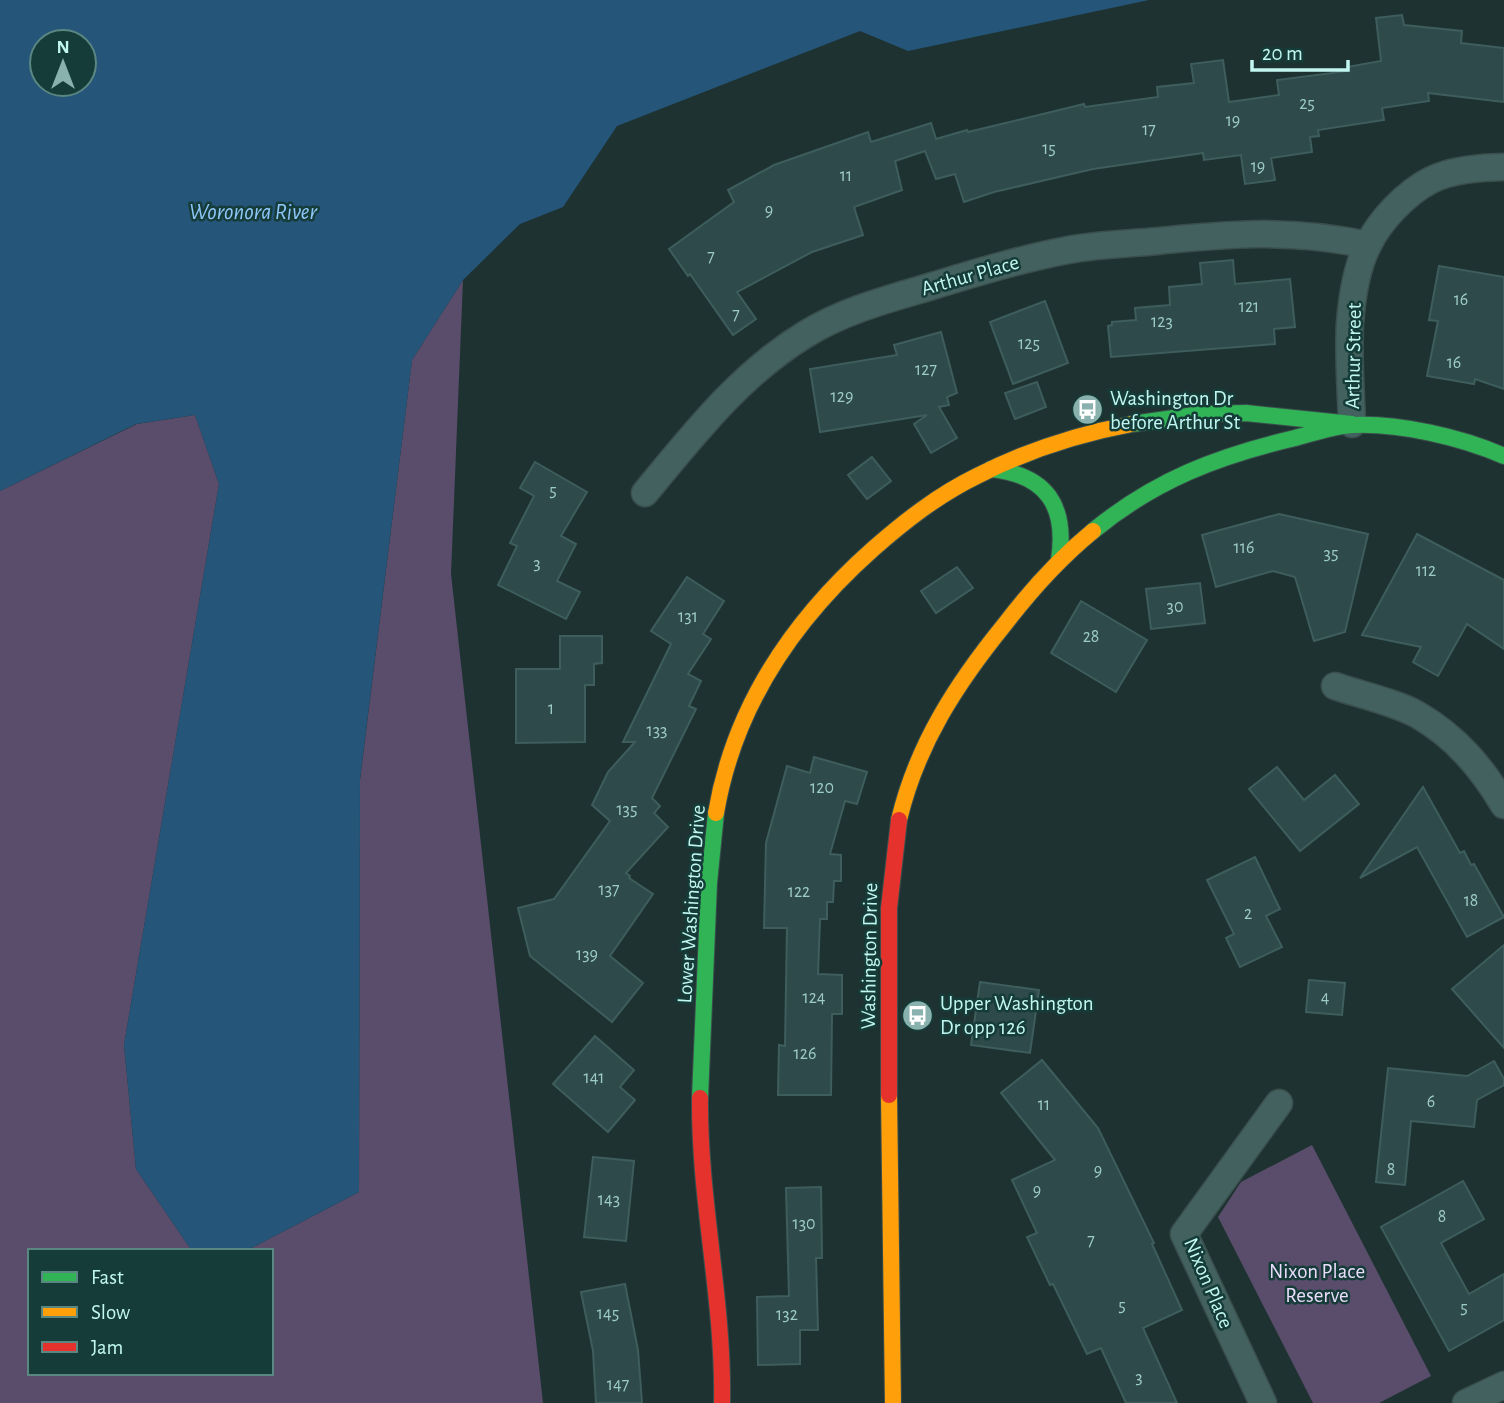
<svg xmlns="http://www.w3.org/2000/svg" width="1504" height="1403" font-family="'Alegreya Sans',sans-serif">
<style>
.green{fill:#5a4d6c}
.water{fill:#26557a;fill-rule:evenodd}
.building{fill:#2f4a4a;stroke:#3e5d5d;stroke-width:2}
.lines{fill:none;stroke-linecap:round;stroke-linejoin:round}
.street-casing{stroke:#3a4f4d;stroke-width:29}
.fast-casing{stroke:#3a4f4d;stroke-width:18}
.slow-casing{stroke:#3a4f4d;stroke-width:18}
.jam-casing{stroke:#3a4f4d;stroke-width:18}
.street{stroke:#43625f;stroke-width:26}
.fast{stroke:#30b455;stroke-width:16}
.slow{stroke:#ff9f0a;stroke-width:16}
.jam{stroke:#e5322d;stroke-width:16}
.labels{text-anchor:middle;stroke-width:5;stroke-linejoin:round;paint-order:stroke}
.number-label{font-size:18px;fill:#9dccc7}
.street-label{font-size:21px;fill:#c2f7f1;stroke:#153c38}
.poi-label{font-size:21px;fill:#c2f7f1;stroke:#153c38;text-anchor:start}
.park-label{font-size:21px;fill:#ebdcfc;stroke:#153c38}
.water-label{font-size:23px;font-style:italic;fill:#8ec6f9;stroke:#153c38}
</style>
<rect width="100%" height="100%" fill="#1e3331"/>
<g class="green">
<path d="M463 280 451 574 543 1403H0V491L137 424 195 415 219 484 124 1045 136 1169 192 1251H30V1373H271V1251H246L359 1192 360 780 412 360Z"/>
<path d="M1312 1145 1431 1376 1379 1403H1313L1218 1217 1241 1182Z"/>
</g>
<path class="water" d="M0 0H1149L908 51 860 31 617 126 563 207 520 224 463 280 412 360 360 779 359 1192 246 1251H192L136 1169 124 1045 219 484 195 415 136 424 0 491ZM42 42H84V84H42Z"/>
<g class="building">
<path d="M1402 15 1404 25 1462 31 1461 43 1504 48V102L1428 93 1429 101 1382 108 1384 120 1318 130 1319 136 1310 137 1312 152 1271 158 1275 180 1245 184 1241 155 1204 160 1203 153 1093 169 994 192 964 202 955 174 936 179 925 151 895 161 902 190 854 207 863 235 812 252 737 292 756 319 733 335 690 274 688 276 669 249 734 202 728 190 774 165 868 132 871 142 931 123 936 139 967 130 968 132 1084 104 1085 107 1158 97 1157 87 1194 83 1191 64 1223 60 1229 102 1279 95 1277 80 1348 71 1347 67 1381 61 1376 18Z"/>
<path d="M1233 260 1235 284 1290 279 1295 327 1274 329 1275 344 1111 357 1108 326 1112 325V322L1136 320 1135 308 1170 305 1169 287 1202 284 1200 263Z"/>
<path d="M1439 266 1504 277V389L1475 379 1474 384 1427 376 1438 321 1429 320Z"/>
<path d="M1045 301 1068 363 1013 384 990 322Z"/>
<path d="M941 332 957 393 947 397 949 405 939 407 957 438 931 453 914 424 927 415 820 432 810 369 897 355 894 345Z"/>
<path d="M1037 382 1046 407 1015 419 1005 393Z"/>
<path d="M872 457 891 481 867 499 848 475Z"/>
<path d="M535 462 587 492 561 536 576 544 557 581 580 592 566 619 498 585 517 546 510 543 534 496 520 488Z"/>
<path d="M1279 514 1368 534 1345 632 1314 641 1295 577 1273 571 1216 587 1202 535Z"/>
<path d="M1417 534 1504 580V649L1467 624 1438 676 1413 662 1421 647 1362 635Z"/>
<path d="M957 567 973 588 936 613 921 591Z"/>
<path d="M687 577 724 601 703 634 711 639 688 674 701 681 689 706 696 709 652 798 660 806 654 813 668 827 626 873 630 876 629 878 653 894 610 956 643 983 612 1022 530 956 518 908 554 899 610 821 592 805 608 772 635 742H623L671 644 651 631Z"/>
<path d="M1200 583 1205 623 1151 629 1146 589Z"/>
<path d="M1081 601 1147 640 1116 692 1051 653Z"/>
<path d="M560 636H602V663L594 664V685H585V742L516 743V669H560Z"/>
<path d="M814 757 867 772 857 804 845 801 830 854 841 855V881H834L833 902H827V919H820L818 974 842 975V1014H832L831 1095H778L779 1045 785 1046 787 928H764L766 843 787 766 810 773Z"/>
<path d="M1277 767 1304 800 1335 775 1359 804 1300 851 1249 789Z"/>
<path d="M1423 787 1460 853 1464 851 1471 865 1474 864 1504 917 1467 937 1417 847 1360 878Z"/>
<path d="M1255 857 1280 909 1266 916 1282 947 1240 967 1226 938 1234 934 1207 880Z"/>
<path d="M1504 945V1048L1452 989Z"/>
<path d="M1309 980 1345 983 1342 1015 1306 1012Z"/>
<path d="M980 982 1039 990 1030 1053 971 1045Z"/>
<path d="M595 1036 634 1070 620 1087 635 1100 608 1132 553 1084Z"/>
<path d="M1042 1060 1098 1128 1154 1243 1152 1244 1182 1310 1143 1328 1177 1403H1126L1101 1348 1087 1354 1053 1284 1050 1285 1027 1237 1037 1233 1012 1180 1055 1160 1001 1093Z"/>
<path d="M1494 1061 1504 1079V1085L1477 1100 1474 1127 1411 1121 1405 1185 1376 1182 1388 1068 1467 1076Z"/>
<path d="M593 1157 634 1161 626 1241 584 1237Z"/>
<path d="M1463 1181 1484 1219 1441 1243 1469 1294 1504 1274V1320L1449 1351 1381 1227Z"/>
<path d="M821 1187 822 1258H816L818 1330H800V1364L758 1365 757 1297 789 1296 786 1188Z"/>
<path d="M625 1284 638 1350 642 1403H596L593 1351 581 1292Z"/>
</g>
<g class="lines">
<defs>
<g id="street">
<path d="M1352 424C1351 391 1348 356 1350 323 1352 297 1356 268 1368 245 1380 220 1406 193 1431 180 1451 170 1482 167 1504 167"/>
<path d="M645 493C693 435 740 374 806 334 843 311 888 299 929 287 975 273 1021 259 1068 250 1093 245 1121 244 1147 242 1226 234 1289 228 1368 245"/>
<path d="M1335 686C1361 695 1395 702 1418 715 1456 737 1482 768 1504 805"/>
<path d="M1263 1403 1184 1234 1279 1103"/>
<path d="M1466 1403 1504 1385"/>
</g>
<g id="fast">
<path d="M1132 424 1202 414 1246 413 1352 424"/>
<path d="M991 469C1047 475 1067 506 1059 560"/>
<path d="M1093 531C1155 480 1218 456 1295 438 1314 433 1333 426 1353 425 1399 423 1461 437 1504 456"/>
<path d="M700 1098 709 883 716 813"/>
</g>
<g id="slow">
<path d="M716 813C734 707 793 620 873 549 905 521 938 495 977 476 1026 451 1078 434 1132 424"/>
<path d="M899 820C917 744 957 683 1005 624 1031 590 1060 558 1093 531"/>
<path d="M889 1095 893 1403"/>
</g>
<g id="jam">
<path d="M889 1095V908L899 820"/>
<path d="M700 1098C699 1202 724 1300 722 1403"/>
</g>
</defs>
<use href="#street" class="street-casing"/>
<use href="#fast" class="fast-casing"/>
<use href="#slow" class="slow-casing"/>
<use href="#jam" class="jam-casing"/>
<use href="#street" class="street"/>
<use href="#fast" class="fast"/>
<use href="#slow" class="slow"/>
<use href="#jam" class="jam"/>
</g>
<defs>
<symbol id="bus-disc" viewBox="-11 -11 22 22"><circle r="9.5" fill="#89b2ae" stroke="#153c38"/><path d="M-5-6H5V4H4V6H2V4H-2V6H-4V4H-5ZM-3.5-4V0h7V-4ZM-3.5 1.2v1.5H-2V1.2ZM2 1.2v1.5H3.5V1.2Z" fill="#fff"/></symbol>
</defs>
<g fill-rule="evenodd">
<use href="#bus-disc" x="1070" y="392" width="35" height="35"/>
<use href="#bus-disc" x="900" y="998" width="35" height="35"/>
</g>
<g class="labels">
<g class="number-label">
<text x="1307" y="109">25</text>
<text x="1233" y="126">19</text>
<text x="1149" y="135">17</text>
<text x="1049" y="154">15</text>
<text x="1258" y="172">19</text>
<text x="846" y="181">11</text>
<text x="769" y="216">9</text>
<text x="711" y="262">7</text>
<text x="1461" y="305">16</text>
<text x="1249" y="312">121</text>
<text x="736" y="320">7</text>
<text x="1162" y="327">123</text>
<text x="1029" y="349">125</text>
<text x="1454" y="368">16</text>
<text x="926" y="375">127</text>
<text x="842" y="402">129</text>
<text x="553" y="496">5</text>
<text x="1244" y="553">116</text>
<text x="1331" y="559">35</text>
<text x="537" y="569">3</text>
<text x="1426" y="576">112</text>
<text x="1175" y="612">30</text>
<text x="688" y="622">131</text>
<text x="1091" y="642">28</text>
<text x="551" y="714">1</text>
<text x="657" y="736">133</text>
<text x="822" y="793">120</text>
<text x="627" y="815">135</text>
<text x="609" y="895">137</text>
<text x="799" y="897">122</text>
<text x="1471" y="906">18</text>
<text x="1248" y="919">2</text>
<text x="587" y="960">139</text>
<text x="814" y="1003">124</text>
<text x="1325" y="1003">4</text>
<text x="805" y="1059">126</text>
<text x="594" y="1083">141</text>
<text x="1431" y="1107">6</text>
<text x="1044" y="1110">11</text>
<text x="1391" y="1175">8</text>
<text x="1098" y="1176">9</text>
<text x="1037" y="1196">9</text>
<text x="609" y="1205">143</text>
<text x="1442" y="1222">8</text>
<text x="804" y="1229">130</text>
<text x="1091" y="1246">7</text>
<text x="1122" y="1311">5</text>
<text x="1464" y="1313">5</text>
<text x="608" y="1319">145</text>
<text x="787" y="1320">132</text>
<text x="1139" y="1383">3</text>
<text x="618" y="1390">147</text>
</g>
<g class="street-label">
<text transform="translate(970 275) rotate(-16)" y="7">Arthur Place</text>
<text transform="translate(1353 356) rotate(-89)" y="7">Arthur Street</text>
<text transform="translate(691 904) rotate(-86)" y="7">Lower Washington Drive</text>
<text transform="translate(869 956) rotate(-89)" y="7">Washington Drive</text>
<text transform="translate(1209 1283) rotate(67)" y="7">Nixon Place</text>
</g>
<g class="poi-label">
<text x="1110" y="405">Washington Dr<tspan x="1110" dy="24">before Arthur St</tspan></text>
<text x="940" y="1010">Upper Washington<tspan x="940" dy="24">Dr opp 126</tspan></text>
</g>
<g class="park-label">
<text x="1317" y="1278">Nixon Place<tspan x="1317" dy="24">Reserve</tspan></text>
</g>
<g class="water-label">
<text x="253" y="219">Woronora River</text>
</g>
</g>
<rect x="28" y="1249" width="245" height="126" fill="#153c38" stroke="#5a8782" stroke-width="2"/>
<rect x="42" y="1272" width="35" height="10" fill="#30b455" stroke="#5a8782" stroke-width="2"/>
<text x="91" y="1284" font-size="21" fill="#c2f7f1">Fast</text>
<rect x="42" y="1307" width="35" height="10" fill="#ff9f0a" stroke="#5a8782" stroke-width="2"/>
<text x="91" y="1319" font-size="21" fill="#c2f7f1">Slow</text>
<rect x="42" y="1342" width="35" height="10" fill="#e5322d" stroke="#5a8782" stroke-width="2"/>
<text x="91" y="1354" font-size="21" fill="#c2f7f1">Jam</text>
<g transform="translate(63 63)"><circle r="33" fill="#153c38" stroke="#5a8782" stroke-width="2"/>
<path d="M0-5L12 26L0 18L-12 26Z" fill="#89b2ae"/>
<text y="-10" font-size="19" font-weight="bold" text-anchor="middle" fill="#c2f7f1">N</text>
</g>
<path d="M1252 60v10h96v-10" fill="none" stroke="#c2f7f1" stroke-width="3.5"/>
<text x="1262" y="60" font-size="21" fill="#c2f7f1" stroke="#153c38" stroke-width="5" paint-order="stroke">20 m</text>
</svg>
